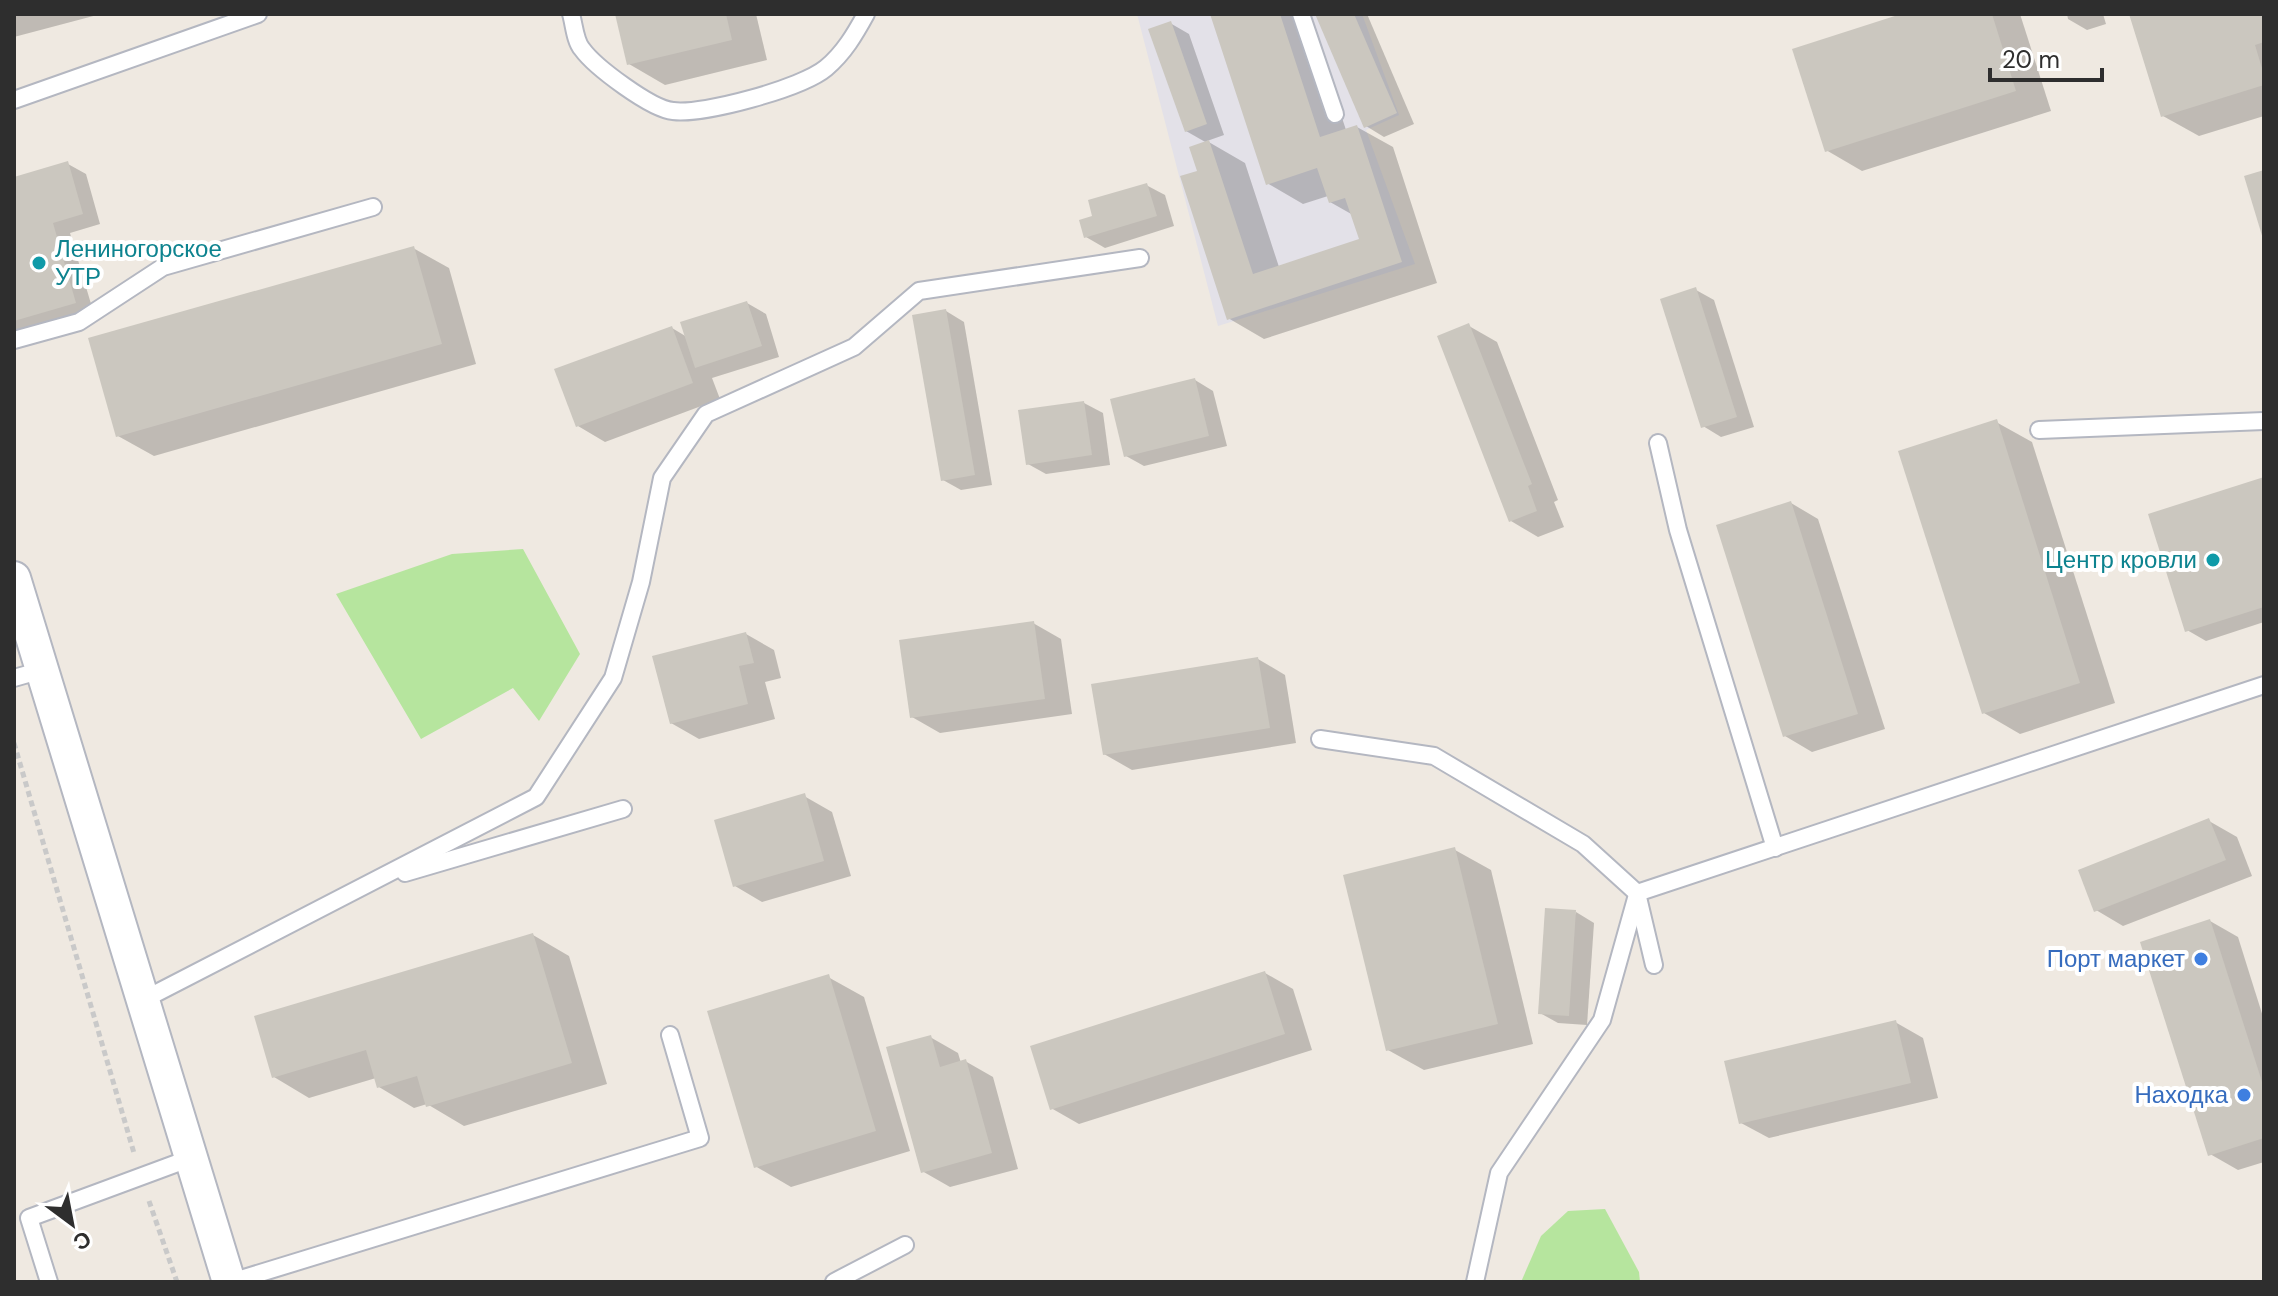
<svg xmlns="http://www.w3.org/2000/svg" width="2278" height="1296" font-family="'DM Sans',sans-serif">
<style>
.industrial{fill:#e3e1e8}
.green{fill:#b6e59e}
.shadow{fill:#0003}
.building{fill:#cbc7bf}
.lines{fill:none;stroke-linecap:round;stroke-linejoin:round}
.service-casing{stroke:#b4b7c1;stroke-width:20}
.minor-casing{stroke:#b4b7c1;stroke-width:36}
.path{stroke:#c9c9c9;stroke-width:5;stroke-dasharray:6 4;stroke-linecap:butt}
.service{stroke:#fff;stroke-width:16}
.minor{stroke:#fff;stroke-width:32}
.culture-dot{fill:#0f9aa8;stroke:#fff;stroke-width:3}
.shop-dot{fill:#3f7fe0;stroke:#fff;stroke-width:3}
.labels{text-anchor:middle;stroke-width:8;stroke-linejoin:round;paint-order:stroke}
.culture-label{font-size:24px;fill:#0d838f;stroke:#fff;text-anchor:start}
.shop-label{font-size:24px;fill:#366cbe;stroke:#fff;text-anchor:end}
</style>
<rect width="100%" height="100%" fill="#efe9e1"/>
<path class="industrial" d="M1137 14H1362L1399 115 1366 130 1415 264 1218 326Z"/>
<g class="green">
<path d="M523 549 580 654 539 721 513 688 421 739 336 594 452 554Z"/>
<path d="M1605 1209 1639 1272 1640 1282H1521L1541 1236 1568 1211Z"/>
</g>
<g class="shadow">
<path d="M14 14H101L14 37Z"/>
<path d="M617 14H756L767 60 665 85 629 64Z"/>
<path d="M1212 14H1308L1346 130 1357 127 1393 147 1437 283 1264 339 1228 318 1200 172 1207 143 1186 131 1170 23 1189 34 1224 135 1207 141 1245 163 1279 267 1361 240 1353 215 1330 202 1328 196 1303 204 1267 183Z"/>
<path d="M1317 14H1367L1414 124 1384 137 1366 126Z"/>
<path d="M1907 14H2020L2051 111 1862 171 1826 150Z"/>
<path d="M2067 14H2103L2106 24 2087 30 2068 19Z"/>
<path d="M2131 14H2264V116L2199 136 2163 116Z"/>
<path d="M68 164 86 174 100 224 70 233 94 314 23 334 14 329V179Z"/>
<path d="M1146 185 1165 195 1174 226 1105 248 1086 237 1094 217Z"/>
<path d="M413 248 449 268 476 364 154 456 118 436Z"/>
<path d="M1696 290 1714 300 1754 427 1721 437 1703 426Z"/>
<path d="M747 303 766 314 779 357 712 378 720 399 605 442 578 426 672 328 687 337Z"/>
<path d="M946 311 964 322 992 485 961 490 943 480Z"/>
<path d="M1469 326 1497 342 1558 500 1554 502 1564 527 1538 537 1511 521Z"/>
<path d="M1195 380 1213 391 1227 446 1144 466 1126 456Z"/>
<path d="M1084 403 1103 413 1110 465 1046 474 1028 464Z"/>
<path d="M1996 422 2032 442 2115 703 2020 734 1984 713Z"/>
<path d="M2264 479V622L2206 641 2187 630Z"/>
<path d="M1791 503 1818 519 1885 729 1812 752 1785 736Z"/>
<path d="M1033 623 1061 639 1072 714 940 733 912 717Z"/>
<path d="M746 634 774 650 781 678 765 682 775 719 699 739 671 723Z"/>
<path d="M1258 659 1285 675 1296 743 1132 770 1104 754Z"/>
<path d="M804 796 832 812 851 876 762 902 735 886Z"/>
<path d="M2209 821 2237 837 2252 876 2123 926 2096 910Z"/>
<path d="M1455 850 1491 870 1533 1044 1424 1070 1388 1050Z"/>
<path d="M1576 912 1594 923 1587 1025 1558 1023 1540 1013Z"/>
<path d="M2210 921 2238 937 2264 1020V1162L2238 1170 2210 1154Z"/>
<path d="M533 935 569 956 607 1084 464 1126 427 1104 414 1108 379 1087 376 1078 309 1098 274 1077Z"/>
<path d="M1265 973 1293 989 1312 1050 1079 1124 1051 1108Z"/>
<path d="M828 977 864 997 910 1151 791 1187 755 1166Z"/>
<path d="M1895 1022 1923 1038 1938 1098 1769 1138 1741 1123Z"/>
<path d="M930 1037 958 1053 961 1063 965 1061 993 1077 1018 1169 950 1187 922 1171Z"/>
</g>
<g class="building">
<path d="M615 14H726L732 40 627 65Z"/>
<path d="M1210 14H1280L1320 137 1357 125 1402 262 1227 320 1180 176 1197 171 1189 147 1209 140 1253 274 1359 239 1345 198 1329 203 1317 168 1266 185Z"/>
<path d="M1315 14H1354L1397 113 1364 128Z"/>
<path d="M1901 14H1992L2016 91 1825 152 1792 49Z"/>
<path d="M2129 14H2264V42L2255 45 2264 75V85L2161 117Z"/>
<path d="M1171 21 1207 124 1185 132 1148 29Z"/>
<path d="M68 161 83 214 53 223 76 303 14 321V177Z"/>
<path d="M2264 170V239H2263L2244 176Z"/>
<path d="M1147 183 1157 216 1084 238 1079 220 1092 216 1088 200Z"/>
<path d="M414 246 442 344 116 437 88 338Z"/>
<path d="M1696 287 1737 417 1701 428 1660 299Z"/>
<path d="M747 301 762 346 695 368 680 322Z"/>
<path d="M946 309 975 475 941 481 912 315Z"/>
<path d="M1469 323 1532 484 1528 486 1537 511 1509 522 1437 336Z"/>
<path d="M672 326 693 383 576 427 554 369Z"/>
<path d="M1195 378 1209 436 1124 457 1110 399Z"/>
<path d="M1084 401 1092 455 1026 465 1018 410Z"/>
<path d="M1997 419 2080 683 1982 714 1898 451Z"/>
<path d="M2264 477V607L2185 632 2148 514Z"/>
<path d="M1791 501 1858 714 1783 737 1716 525Z"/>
<path d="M1034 621 1045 699 910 718 899 640Z"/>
<path d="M746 632 754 663 739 666 748 704 670 724 652 656Z"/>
<path d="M1258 657 1270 728 1103 755 1091 684Z"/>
<path d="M805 793 824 861 733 887 714 820Z"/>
<path d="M2209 818 2226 860 2094 912 2078 870Z"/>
<path d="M1455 847 1498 1024 1386 1051 1343 875Z"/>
<path d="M1545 908 1576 910 1569 1016 1538 1014Z"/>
<path d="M2210 919 2264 1088V1138L2208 1156 2140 942Z"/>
<path d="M533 933 572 1063 426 1107 417 1076 377 1088 366 1050 272 1078 254 1016Z"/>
<path d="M1265 971 1285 1034 1050 1110 1030 1046Z"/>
<path d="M829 974 876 1131 754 1168 707 1011Z"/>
<path d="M1896 1020 1911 1083 1739 1124 1724 1061Z"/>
<path d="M931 1035 940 1067 966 1059 992 1153 921 1173 886 1047Z"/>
</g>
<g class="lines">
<defs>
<g id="service">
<path d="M571 14C574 24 575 41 582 49 595 67 651 109 673 111 704 115 802 88 826 68 844 53 855 34 866 14"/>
<path d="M1301 14 1335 114"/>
<path d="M14 100 258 14"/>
<path d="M14 340 79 322 163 267 373 207"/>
<path d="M2039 430 2264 421"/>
<path d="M1658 443 1678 530 1775 848"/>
<path d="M14 678 42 670"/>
<path d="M1320 739 1434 756 1583 844 1637 893 1654 965"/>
<path d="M405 873 623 809"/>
<path d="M1637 893 2264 685"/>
<path d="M143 1000 536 797 613 678 641 582 662 478 706 414 854 347 919 291 1140 258"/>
<path d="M49 1282 29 1218 191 1158"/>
<path d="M231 1282 700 1138 670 1035"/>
<path d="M834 1282 905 1245"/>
<path d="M1475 1282 1499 1173 1602 1020 1637 895"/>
</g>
<path id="minor" d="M14 578 229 1282"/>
</defs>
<use href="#service" class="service-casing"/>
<use href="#minor" class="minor-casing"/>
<g class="path">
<path d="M14 743 134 1153"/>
<path d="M149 1201 177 1282"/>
</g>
<use href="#service" class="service"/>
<use href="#minor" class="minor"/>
</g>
<g class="culture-dot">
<circle cx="39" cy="263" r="8"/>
<circle cx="2213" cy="560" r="8"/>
</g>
<g class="shop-dot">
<circle cx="2201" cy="959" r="8"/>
<circle cx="2244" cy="1095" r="8"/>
</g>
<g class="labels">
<g class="culture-label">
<text x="55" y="257">Лениногорское<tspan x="55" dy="28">УТР</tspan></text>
<text x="2197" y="568" text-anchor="end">Центр кровли</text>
</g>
<g class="shop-label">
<text x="2185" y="967">Порт маркет</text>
<text x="2228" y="1103">Находка</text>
</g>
</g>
<rect width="2278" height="1296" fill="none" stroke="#2e2e2e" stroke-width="32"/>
<g transform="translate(72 1224) rotate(148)" stroke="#ffffff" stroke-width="6" paint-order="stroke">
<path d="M0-6L14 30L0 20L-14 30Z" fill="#2e2e2e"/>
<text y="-12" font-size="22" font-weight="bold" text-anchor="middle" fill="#2e2e2e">С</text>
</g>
<path d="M1990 68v12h112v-12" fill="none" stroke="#2e2e2e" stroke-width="4"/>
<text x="2002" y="68" font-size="24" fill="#2e2e2e" stroke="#ffffff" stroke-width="6" paint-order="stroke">20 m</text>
</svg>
